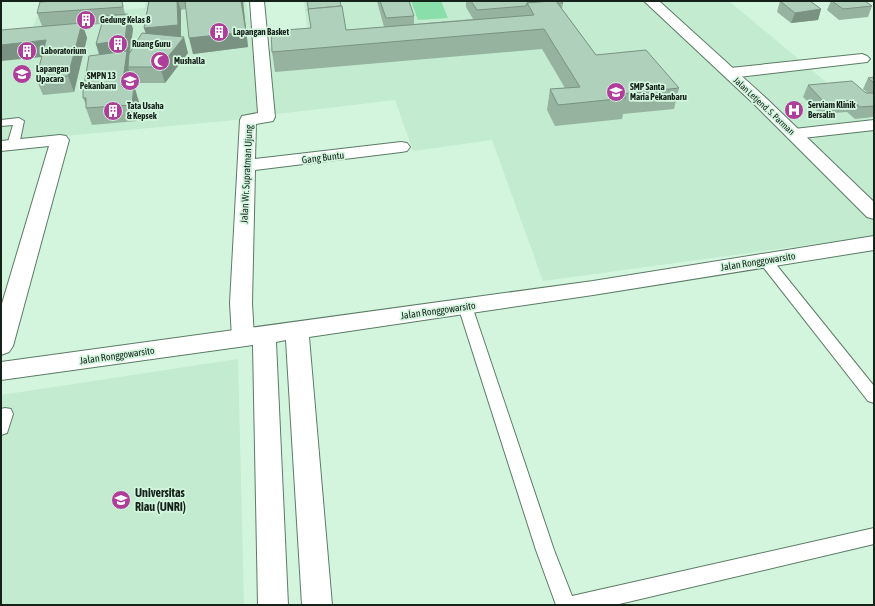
<svg xmlns="http://www.w3.org/2000/svg" width="875" height="606" font-family="'Asap Condensed',sans-serif">
<style>
.built{fill:#c2ebcf}
.green{fill:#8adeaa}
.lines{fill:none;stroke-linecap:round;stroke-linejoin:round}
.service-casing{stroke:#5c7b66;stroke-width:2}
.minor-casing{stroke:#5c7b66;stroke-width:2}
.tertiary-casing{stroke:#5c7b66;stroke-width:2}
.secondary-casing{stroke:#5c7b66;stroke-width:2}
.service{fill:#fff;fill-rule:evenodd}
.minor{fill:#fff;fill-rule:evenodd}
.tertiary{fill:#fff;fill-rule:evenodd}
.secondary{fill:#fff;fill-rule:evenodd}
.wall{fill:#96b3a0}
.shaded-wall{fill:#7a9282}
.building{fill:#afd0ba;stroke:#7a9282}
.labels{text-anchor:middle;stroke-width:3.5;stroke-linejoin:round;paint-order:stroke}
.far-poi-label{font-size:9px;font-weight:bold;fill:#15221a;stroke:#d3f5de;text-anchor:start}
.far-street-label{font-size:9px;fill:#15221a;stroke:#d3f5de}
.street-label{font-size:10px;fill:#15221a;stroke:#d3f5de}
.near-poi-label{font-size:12px;font-weight:bold;fill:#15221a;stroke:#d3f5de;text-anchor:start}
</style>
<rect width="100%" height="100%" fill="#d3f5de"/>
<g class="built">
<path d="M146 1H246L267 117 1 142V31L32 28 37 17 145 8Z"/>
<path d="M304 1H729L874 122V236L543 281 492 140 413 151 395 100 269 115 265 49 309 44Z"/>
<path d="M238 359 244 605H1V395Z"/>
</g>
<path class="green" d="M411 1H441L448 18 418 20Z"/>
<g class="lines">
<defs>
<g id="service">
<path d="M19 118 24 121 19 145 13 148 9 147 7 145 13 125 1 126V120Z"/>
<path d="M765 256 770 257 874 386V403L868 401 760 263 758 260 760 257Z"/>
<path d="M465 301 470 302 472 306 554 550 572 596 874 528V544L615 605H556L536 550 458 306 460 302Z"/>
<path d="M5 408 11 409 13 414 7 433 1 435V409Z"/>
</g>
<g id="minor">
<path d="M250 1H264L275 117 273 121 256 124 255 159 401 142 407 143 410 147 407 151 401 152 255 170 252 303 254 338 251 344 243 346 235 344 232 338 230 303 240 120 242 116 258 113Z"/>
<path d="M862 54 867 56 870 59 867 62 730 78 725 76 722 73 725 70 730 68Z"/>
<path d="M874 120V130L794 139 788 138 785 134 788 130 794 129Z"/>
<path d="M60 135 66 136 69 140 13 346 9 352 1 355V307L49 146 1 151V141Z"/>
</g>
<path id="tertiary" d="M874 236V250L593 295 309 337 332 605H302L286 340 276 342 288 605H258L253 345 1 380V362L593 281Z"/>
<path id="secondary" d="M644 1H659L767 99 874 202V219L867 217 755 105Z"/>
</defs>
<use href="#service" class="service-casing"/>
<use href="#minor" class="minor-casing"/>
<use href="#tertiary" class="tertiary-casing"/>
<use href="#secondary" class="secondary-casing"/>
<use href="#service" class="service"/>
<use href="#minor" class="minor"/>
<use href="#tertiary" class="tertiary"/>
<use href="#secondary" class="secondary"/>
</g>
<g class="wall">
<path d="M122 1 125 14H128L133 29 130 53 146 33 144 28 149 1H243L244 11 248 47 193 54 186 9 180 10 181 37 188 53 165 83H133L131 76 130 86 139 102 137 121 92 125 86 108V105L83 98 99 55 96 44 102 24 83 25 87 38 74 92 43 95 36 79 42 57V26L37 13Z"/>
<path d="M377 1H409L414 16V24L473 19 466 7V1L563 3 562 9 596 55 679 88 674 109 623 114 622 119 555 126 547 110 550 89 565 88 542 49 275 72 272 52 310 28 346 30 384 27Z"/>
<path d="M780 1 821 9 818 20 791 23 777 12Z"/>
<path d="M831 1H865L872 6 868 17 839 20 827 10Z"/>
<path d="M874 77V117L855 119 847 112 820 114 803 97 808 85 868 93 863 89 868 78Z"/>
</g>
<g class="shaded-wall">
<path d="M122 1 127 20 128 14 133 29 129 56H128L132 67H128L131 76 127 103 101 59 96 44 127 20Z"/>
<path d="M177 1H178L181 10V40L149 43 144 28Z"/>
<path d="M241 1H243L244 11 248 47 193 54 189 38Z"/>
<path d="M821 9 818 20 791 23 795 13Z"/>
<path d="M82 23 87 38 74 92 68 76Z"/>
<path d="M184 37 188 53 165 83 160 67Z"/>
<path d="M46 40 52 56 1 61V45Z"/>
<path d="M134 85 139 102 137 121 132 105Z"/>
</g>
<g class="building">
<path d="M56 1H122L123 7 37 13 40 2Z"/>
<path d="M149 1H177L178 25 144 28Z"/>
<path d="M185 1H241L246 32 189 38Z"/>
<path d="M307 1H340L341 6 308 9 309 13Z"/>
<path d="M380 1H409L414 16 386 18Z"/>
<path d="M471 1H551L527 3 526 6 477 10Z"/>
<path d="M551 1H556L596 55 646 50 679 88 622 94 626 98 558 105 550 89 580 87 544 29 272 52 271 31 311 28 308 9 342 6 346 30 534 15 527 3Z"/>
<path d="M556 1H561L563 3H558Z"/>
<path d="M780 1H810L821 9 795 13Z"/>
<path d="M832 1H865L872 6 843 9Z"/>
<path d="M128 14 125 40 96 44 104 16Z"/>
<path d="M82 23 68 76 36 79 46 40 1 45V30Z"/>
<path d="M142 33 184 37 160 67H128L129 54Z"/>
<path d="M127 51 122 87 134 85 132 105 86 108V98H83V91L89 56Z"/>
<path d="M874 77V83L868 78Z"/>
<path d="M852 81 866 93H874V106L860 107 852 100 825 103 808 85Z"/>
</g>
<defs>
<symbol id="building-disc" viewBox="-11 -11 22 22"><circle r="9.5" fill="#af3e9a" stroke="#d3f5de"/><path d="M-4-6H4V6H1V3H-1V6H-4ZM-2.5-4.3h1.7v1.8h-1.7ZM.8-4.3h1.7v1.8H.8ZM-2.5-1h1.7V.8h-1.7ZM.8-1h1.7V.8H.8Z" fill="#fff"/></symbol>
<symbol id="mosque-disc" viewBox="-11 -11 22 22"><circle r="9.5" fill="#af3e9a" stroke="#d3f5de"/><path d="M3.5-4.9A6 6 0 1 0 3.5 4.9A5 5 0 1 1 3.5-4.9Z" fill="#fff"/></symbol>
<symbol id="school-disc" viewBox="-11 -11 22 22"><circle r="9.5" fill="#af3e9a" stroke="#d3f5de"/><path d="M0-5L7-2L0 1L-7-2ZM-4 1L0 2.5L4 1V4Q0 6-4 4Z" fill="#fff"/></symbol>
<symbol id="hospital-disc" viewBox="-11 -11 22 22"><circle r="9.5" fill="#af3e9a" stroke="#d3f5de"/><path d="M-5-5h3v3.5h4V-5h3V5h-3V1.5h-4V5h-3Z" fill="#fff"/></symbol>
<symbol id="university-disc" viewBox="-11 -11 22 22"><circle r="9.5" fill="#af3e9a" stroke="#d3f5de"/><path d="M0-5L7-2L0 1L-7-2ZM-4 1L0 2.5L4 1V4Q0 6-4 4Z" fill="#fff"/></symbol>
</defs>
<g fill-rule="evenodd">
<use href="#building-disc" x="75" y="9" width="22" height="22"/>
<use href="#building-disc" x="208" y="21" width="22" height="22"/>
<use href="#building-disc" x="107" y="33" width="22" height="22"/>
<use href="#building-disc" x="16" y="40" width="22" height="22"/>
<use href="#mosque-disc" x="149" y="50" width="22" height="22"/>
<use href="#school-disc" x="11" y="63" width="22" height="22"/>
<use href="#school-disc" x="119" y="70" width="22" height="22"/>
<use href="#school-disc" x="605" y="81" width="22" height="22"/>
<use href="#hospital-disc" x="783" y="99" width="22" height="22"/>
<use href="#building-disc" x="102" y="100" width="22" height="22"/>
<use href="#university-disc" x="110" y="489" width="22" height="22"/>
</g>
<g class="labels">
<g class="far-poi-label">
<text x="100" y="23">Gedung Kelas 8</text>
<text x="233" y="35">Lapangan Basket</text>
<text x="132" y="47">Ruang Guru</text>
<text x="41" y="54">Laboratorium</text>
<text x="174" y="64">Mushalla</text>
<text x="36" y="72">Lapangan<tspan x="36" dy="10">Upacara</tspan></text>
<text x="116" y="79" text-anchor="end">SMPN 13<tspan x="116" dy="10">Pekanbaru</tspan></text>
<text x="630" y="90">SMP Santa<tspan x="630" dy="10">Maria Pekanbaru</tspan></text>
<text x="808" y="108">Serviam Klinik<tspan x="808" dy="10">Bersalin</tspan></text>
<text x="127" y="109">Tata Usaha<tspan x="127" dy="10">&amp; Kepsek</tspan></text>
</g>
<g class="far-street-label">
<text transform="translate(764 106) rotate(43)" y="3">Jalan Letjend. S. Parman</text>
</g>
<g class="street-label">
<text transform="translate(323 157) rotate(-7)" y="4">Gang Buntu</text>
<text transform="translate(246 174) rotate(-87)" y="4">Jalan Wr. Supratman Ujung</text>
<text transform="translate(758 261) rotate(-9)" y="4">Jalan Ronggowarsito</text>
<text transform="translate(438 310) rotate(-8)" y="4">Jalan Ronggowarsito</text>
<text transform="translate(117 355) rotate(-8)" y="4">Jalan Ronggowarsito</text>
</g>
<g class="near-poi-label">
<text x="135" y="497">Universitas<tspan x="135" dy="14">Riau (UNRI)</tspan></text>
</g>
</g>
<rect width="875" height="606" fill="none" stroke="#15221a" stroke-width="4"/>
</svg>
